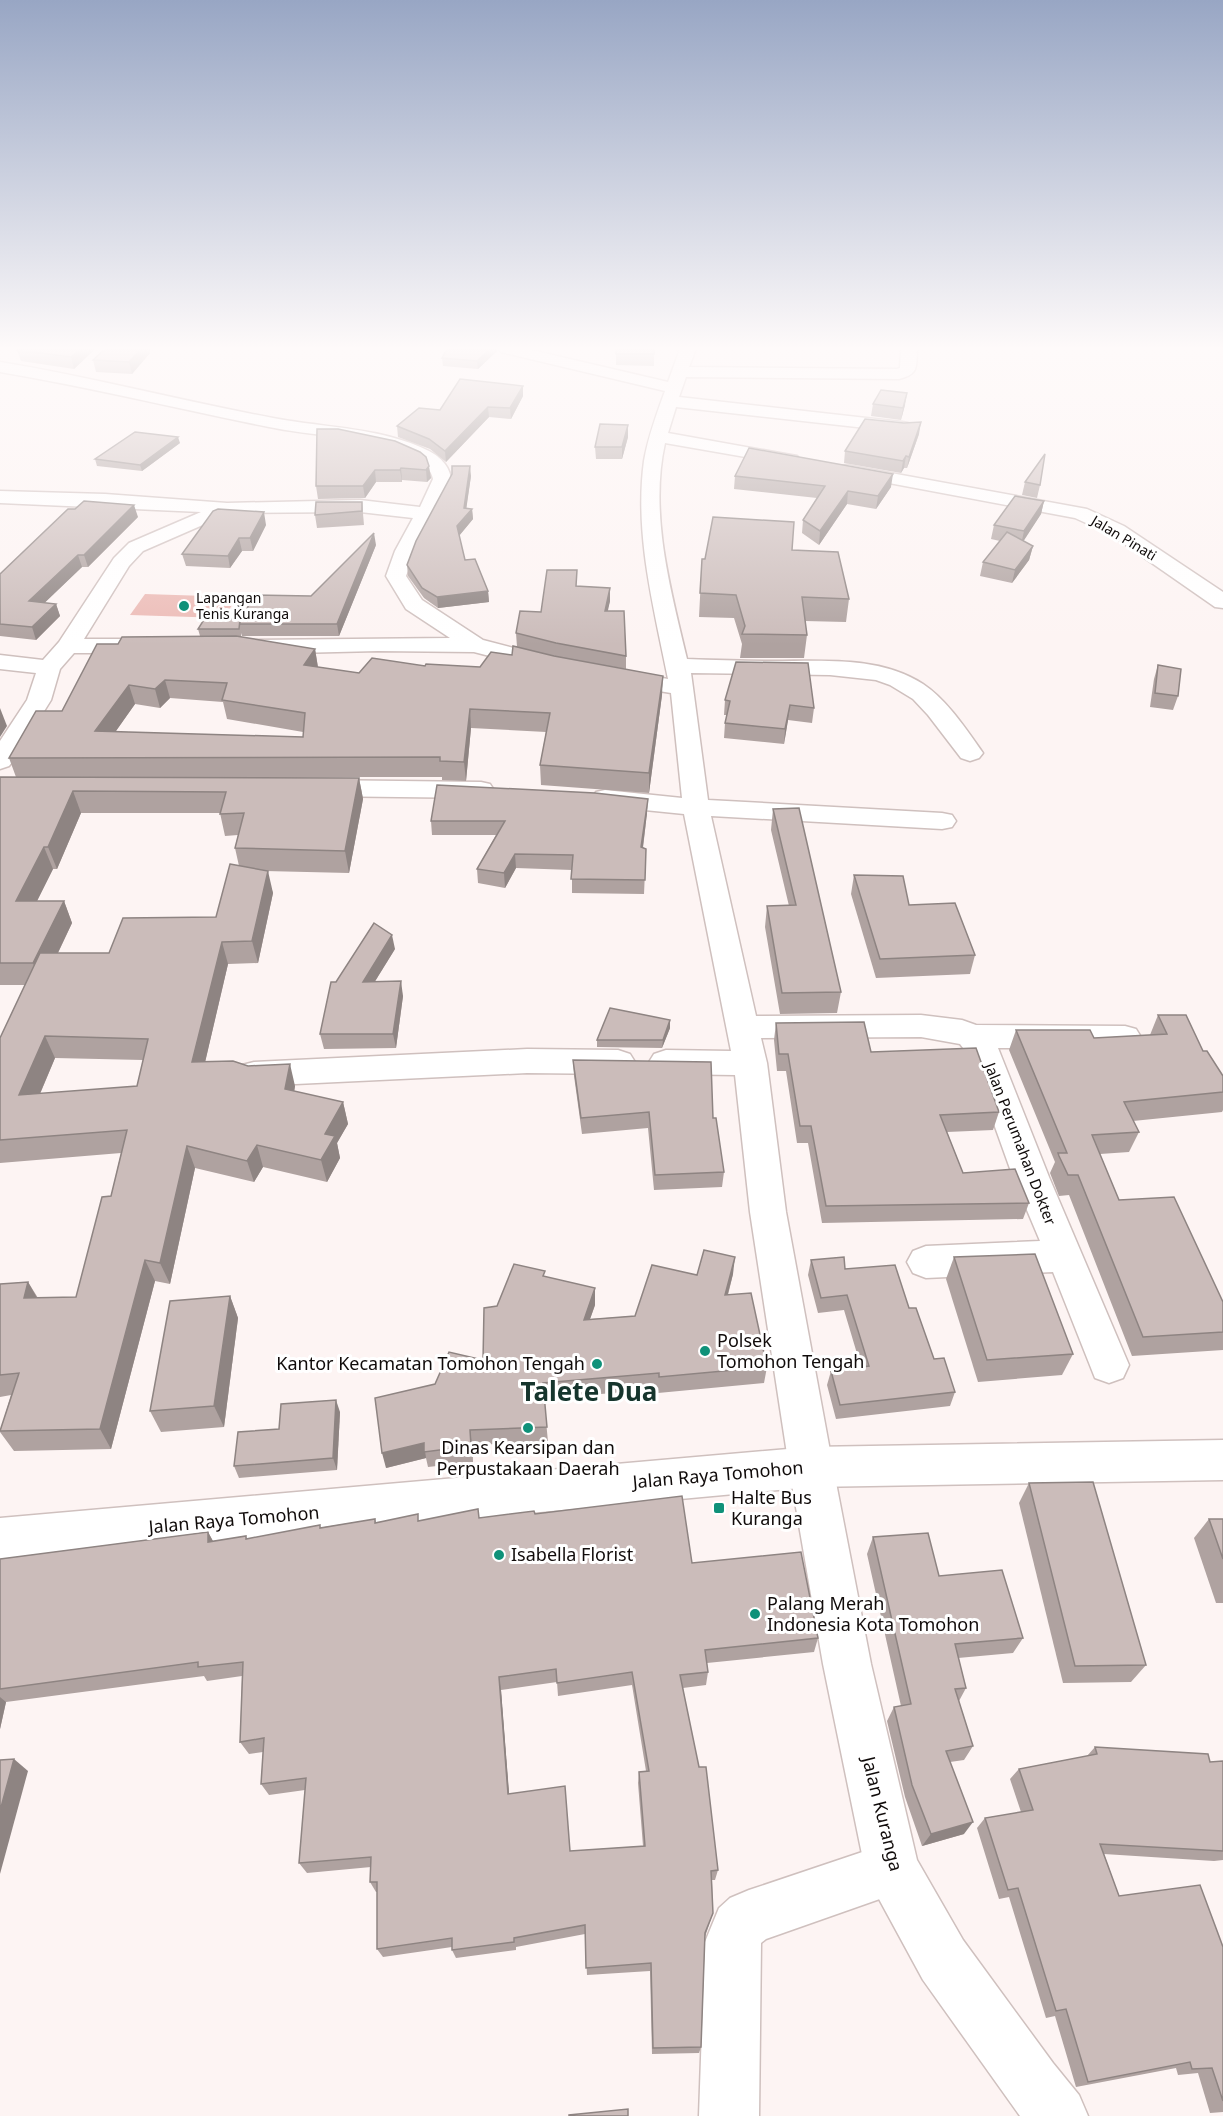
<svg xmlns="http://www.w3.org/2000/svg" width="1223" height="2116" font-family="'Noto Sans',sans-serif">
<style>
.green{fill:#ecbbb6}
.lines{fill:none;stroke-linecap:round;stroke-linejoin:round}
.minor-casing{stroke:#cfc0be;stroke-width:3}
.tertiary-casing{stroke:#cfc0be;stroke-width:3}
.trunk-casing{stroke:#cfc0be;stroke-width:3}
.minor{fill:#fff;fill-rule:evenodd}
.tertiary{fill:#fff;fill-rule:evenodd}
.trunk{fill:#fff;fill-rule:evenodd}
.wall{fill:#afa2a0;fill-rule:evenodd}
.shaded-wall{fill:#8e8482}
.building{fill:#cbbcba;stroke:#8e8482;stroke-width:1.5;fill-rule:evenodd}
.poi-dot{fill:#0f9179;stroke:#fff;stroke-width:2}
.labels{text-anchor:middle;stroke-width:6;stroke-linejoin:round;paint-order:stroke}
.far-street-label{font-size:14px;fill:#100b0a;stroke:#fff}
.far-poi-label{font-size:14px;fill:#100b0a;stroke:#fff;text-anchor:start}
.street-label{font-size:15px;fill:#100b0a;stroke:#fff}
.near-poi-label{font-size:18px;fill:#100b0a;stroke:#fff;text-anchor:start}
.near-street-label{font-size:18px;fill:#100b0a;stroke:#fff}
.near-district-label{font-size:26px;font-weight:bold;fill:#16352d;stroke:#fff}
</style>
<rect width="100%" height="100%" fill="#fdf4f3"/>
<path class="green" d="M145 594 237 597 224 618 130 615Z"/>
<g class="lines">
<defs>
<g id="minor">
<path d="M498 349H527L668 382 680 349H696L689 367 897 369 900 368 901 349H917C916 367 919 374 899 379L686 377 679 397 902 422 908 423 911 427 908 431 902 432 676 407 668 433 791 455 797 456 800 460 797 464 791 465 665 443C649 514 671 591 687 659 716 660 746 661 775 661 823 661 880 656 923 684 947 700 966 729 983 753L979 758 970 761 961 758 928 715 913 699 890 685 876 680 830 675 691 673 708 800 942 813 952 815 956 821 952 827 942 829 711 816 756 1016 921 1015 962 1020 976 1025 1125 1026 1136 1029 1141 1037 1136 1045 1125 1048H998L1049 1177 1129 1365 1123 1378 1109 1383 1095 1378 1053 1272 926 1278 913 1273 907 1262 913 1251 926 1246 1040 1241 1013 1177 970 1057 960 1044 921 1037 761 1038 767 1063 786 1212 833 1467 826 1481 811 1487 796 1481 789 1467 750 1212 735 1075 666 1074 654 1070 649 1062 654 1054 666 1050 731 1051 684 814 605 806 596 804 592 798 596 792 605 790 682 798 671 693 617 684 609 682 605 677 609 672 617 670 668 679C654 608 634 534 644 461 648 437 657 413 665 391L501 352Z"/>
<path d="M0 362C92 377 182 401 273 418 325 428 381 427 429 451 441 457 452 469 451 483L415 551 406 576 422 600 483 640 563 661 567 666 563 671 555 673 474 652 378 651 249 654 241 652 238 647 241 642 249 640 450 638 406 609 386 576 395 551 413 518 360 512 235 513 221 517 143 551 129 566 84 639H140L148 641 151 646 148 651 140 653H74L60 669 51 700 13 761 9 766 0 769V741L27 700 36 673 0 669V655L43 660 59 642 114 558 129 543 201 512 0 503V491L105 494 227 503 360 500 420 507 433 479C430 463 413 456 399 451 358 436 312 436 269 427 179 409 90 387 0 372Z"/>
<path d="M847 465 1087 509 1124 526 1223 592V608L1215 607 1110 534 1075 518 841 474 838 470 841 466Z"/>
<path d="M317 780 481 782 490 784 494 790 490 796 481 798 317 796 308 794 304 788 308 782Z"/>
<path d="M527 1049 618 1050 630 1054 635 1062 630 1070 618 1074 527 1073 254 1086 242 1083 237 1074 242 1065 254 1062Z"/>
<path d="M892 1842 911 1850 919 1869 911 1888 766 1939 761 1943 759 2116H699L705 1942 719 1908 730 1898 749 1890Z"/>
</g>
<path id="tertiary" d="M811 1447 826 1453 833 1467 871 1664 917 1860 963 1940 1053 2063 1079 2095 1088 2116H1020L923 1980 873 1888 865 1869 823 1664 789 1467 796 1453Z"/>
<path id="trunk" d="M1223 1440V1480L811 1487 0 1562V1518L811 1447Z"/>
</defs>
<use href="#minor" class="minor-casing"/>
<use href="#tertiary" class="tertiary-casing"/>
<use href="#trunk" class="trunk-casing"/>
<use href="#minor" class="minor"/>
<use href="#tertiary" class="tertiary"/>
<use href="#trunk" class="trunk"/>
</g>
<g class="wall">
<path d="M95 349 74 369 21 361 17 350Z"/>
<path d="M105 349H150V353L132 374 96 372 93 360Z"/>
<path d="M447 349H497V351L478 369 443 366 442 358Z"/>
<path d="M654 349V366L616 365V354Z"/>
<path d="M523 396 511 419 489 417 446 462 430 449 398 437 397 426 440 410Z"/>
<path d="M873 404 905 405 901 420 871 416Z"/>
<path d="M628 425V437L622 459H596L595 447Z"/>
<path d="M919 434 907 468H904L901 473 844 463 845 451Z"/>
<path d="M180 443 142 471 97 466 95 459Z"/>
<path d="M420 452 431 478 427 482 402 480V482H376L365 498 318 499 316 486Z"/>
<path d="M471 476 466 508 472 509 473 519 459 536 465 560 488 591 489 602 438 608 424 598 408 576 407 565Z"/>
<path d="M735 476 891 487 876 509 847 504 819 545 802 533 803 520 817 498 734 489Z"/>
<path d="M1025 482 1040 485 1037 498 1022 495Z"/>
<path d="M1044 501 1041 514 1023 541 1033 546 1029 560 1012 583 980 576 983 562 1000 541 991 539 994 525Z"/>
<path d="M362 502 364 525 317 528 315 515Z"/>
<path d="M138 517 88 567H82L44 603 56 604 60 616 36 640 0 636V574Z"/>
<path d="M266 525 253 551H242L230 568 186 566 182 554Z"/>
<path d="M376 545 339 636H242L241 633V636H236L315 649 318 667 359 673 425 666 662 695 649 793 541 785 540 765 546 732 471 728 466 781 442 780V777H205L359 778 363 799 349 873 265 871 273 893 258 963 228 964 205 1062 295 1086 294 1092 343 1102 348 1124 337 1143 340 1158 327 1182 263 1167 254 1182 195 1168 170 1284 155 1281 111 1449 14 1451 0 1432 11 1395 0 1397V1284L28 1282 38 1298 76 1297 111 1196 121 1153 0 1163V1038L25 985H0V777H16L9 758 62 711 118 644 200 636 198 629 240 619V621L311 596ZM170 698 223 702 227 719 303 732V737L115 732 135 704 160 708ZM81 813H220L225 836 238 835 235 848 239 866 216 917 109 953H58L72 923 64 901H37L53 869H57ZM55 1058 143 1060 137 1086 40 1094Z"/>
<path d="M792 550 849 599 846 622 805 621 807 635 804 658H740L742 644 734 618 699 617 702 559Z"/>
<path d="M577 586 610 588V601L607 611 626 656V669L556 657 517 647 516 633 541 612Z"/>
<path d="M736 662 814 708 812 723 788 720 784 744 724 738 725 723 727 715H724L725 700Z"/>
<path d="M1158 665 1178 696 1173 710 1150 707 1154 679Z"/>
<path d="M773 809 841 992 837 1013 780 1014 765 927 767 906H789L771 830Z"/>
<path d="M647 813 643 848 646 849 644 894 572 893V870L516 868 505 888 478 883 477 869 496 835H432L431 821Z"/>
<path d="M854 875 909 905 975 955 970 974 876 978 851 894Z"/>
<path d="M395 949 375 981 403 996 396 1048 324 1049 320 1034 336 982Z"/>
<path d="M1158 1015 1203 1051 1223 1076V1110L1222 1112 1133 1121 1139 1132 1129 1152 1100 1154 1119 1200 1223 1302V1350L1132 1356 1069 1195 1059 1196 1050 1173 1055 1162 1009 1050 1016 1030 1094 1038 1150 1035Z"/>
<path d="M670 1020V1028L662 1048 597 1047V1040Z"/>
<path d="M776 1023 871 1052 999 1112 993 1130 947 1132 963 1173 1029 1203 1023 1219 822 1223 808 1143H797L786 1071H777L774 1040Z"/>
<path d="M573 1060 713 1118 724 1172 722 1187 654 1190 648 1128 582 1134 574 1076Z"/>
<path d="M954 1257 1073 1354 1062 1375 978 1382 946 1279Z"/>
<path d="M811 1260 845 1269 909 1308 934 1359 955 1392 950 1406 836 1419 827 1385 831 1371 861 1367 844 1310 818 1313 808 1275Z"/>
<path d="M733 1274 728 1295 767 1367 764 1383 658 1393V1389L544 1399 548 1442 472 1445 473 1462 428 1467 426 1458 386 1468 435 1384 483 1360 497 1306 545 1276 595 1305 590 1319 635 1316 697 1275Z"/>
<path d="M230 1296 238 1318 224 1427 161 1432 150 1411Z"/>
<path d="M340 1412 337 1470 239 1478 234 1466 279 1429Z"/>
<path d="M1029 1483 1146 1665 1131 1682 1063 1683 1019 1503Z"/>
<path d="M535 1514 692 1563 818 1638 814 1652 707 1663 708 1672 706 1685 683 1688 718 1870 715 1880H712L713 1913 705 1937 701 2047 699 2053 652 2054 650 1971 587 1975 585 1934 516 1947V1950L456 1958 452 1950V1947L383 1957 377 1949V1892H376L370 1882 371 1867 307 1873 299 1863 305 1790 269 1795 261 1784 263 1752 249 1754 240 1742 242 1676 207 1681 204 1676 6 1702 0 1729V1559L208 1532 213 1541 246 1536 247 1539 375 1519 376 1522 480 1518ZM557 1682 558 1696 632 1685 646 1771 639 1772 638 1783 643 1846 570 1851 509 1794 501 1690Z"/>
<path d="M1209 1519H1223V1603H1216L1194 1538Z"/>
<path d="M873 1537 939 1576 1023 1638 1013 1653 958 1658 966 1688 959 1701 973 1746 964 1760 950 1762 964 1834 922 1846 905 1797 887 1721 894 1707 901 1706 867 1554Z"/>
<path d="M1095 1747 1210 1762 1223 1761V1860L1214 1861 1104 1854 1119 1896 1223 1947V2112L1210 2113 1198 2073 1178 2075 1176 2068 1076 2087 1055 2016 1046 2018 1009 1897 999 1899 977 1828 985 1818 1021 1812 1010 1779 1019 1769 1087 1756Z"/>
</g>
<g class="shaded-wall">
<path d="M80 349H95L74 369 71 357Z"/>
<path d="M141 349H150V353L132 374 129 362Z"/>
<path d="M490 349H497V351L478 369 477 361Z"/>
<path d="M523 386V396L511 419 510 408Z"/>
<path d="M907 393 905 405 901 420 903 408Z"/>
<path d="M488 407 489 417 446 462 445 451Z"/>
<path d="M921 422 919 434 907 468 909 457Z"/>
<path d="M628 425V437L622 459V447Z"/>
<path d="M178 437 180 443 142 471 140 465Z"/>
<path d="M906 456 904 468 901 473 903 461Z"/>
<path d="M429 466 431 478 427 482 426 470Z"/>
<path d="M470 466 471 476 465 518 472 509 473 519 458 537 457 526 464 508Z"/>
<path d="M401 468 402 480V482L400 470Z"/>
<path d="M375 470 376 482 365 498 363 486Z"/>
<path d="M893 474 891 487 876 509 878 496Z"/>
<path d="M848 491 847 504 819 545 820 531Z"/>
<path d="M1044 501 1041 514 1021 545 1024 531Z"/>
<path d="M134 505 138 517 88 567 84 555Z"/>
<path d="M264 512 266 525 253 551 250 538Z"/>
<path d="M374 533 376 545 339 636 337 624Z"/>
<path d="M239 538 242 551 230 568 228 556Z"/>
<path d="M1033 546 1029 560 1012 583 1015 570Z"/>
<path d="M78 555 82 567 33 614 29 601Z"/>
<path d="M610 588V601L605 624V611Z"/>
<path d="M488 591 489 602 438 608 437 597Z"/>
<path d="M56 604 60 616 36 640 32 627Z"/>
<path d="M315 649 318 668 304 665Z"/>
<path d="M663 676 662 695 649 793V773Z"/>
<path d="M165 680 170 698 160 708 155 689Z"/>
<path d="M129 685 135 704 102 751 95 731Z"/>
<path d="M790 705 788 720 784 744 785 729Z"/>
<path d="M0 708 7 726 0 737Z"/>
<path d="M470 709 471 728 466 781 464 762Z"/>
<path d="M359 778 363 799 349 873 345 851Z"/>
<path d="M73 791 81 813 57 869 48 847Z"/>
<path d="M648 799 647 813 641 862V847Z"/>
<path d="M44 847 53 869 26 923 16 901Z"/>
<path d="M515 854 516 868 505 888 504 873Z"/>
<path d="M268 871 273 893 258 963 252 941Z"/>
<path d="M64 901 72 923 42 986 33 963Z"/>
<path d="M392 935 395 949 366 996 363 982Z"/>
<path d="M222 942 228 964 200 1084 192 1062Z"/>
<path d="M401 981 403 996 396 1048 393 1034Z"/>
<path d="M670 1020V1028L662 1048 663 1040Z"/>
<path d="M45 1036 55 1058 30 1117 19 1095Z"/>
<path d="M290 1064 295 1086 291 1111 285 1089Z"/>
<path d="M343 1102 348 1124 337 1143 340 1158 327 1182 321 1160 325 1134Z"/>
<path d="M257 1145 263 1167 254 1182 247 1161Z"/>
<path d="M187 1146 195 1168 170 1284 160 1263Z"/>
<path d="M735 1257 733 1274 723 1312 725 1295Z"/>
<path d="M145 1260 155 1281 111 1449 100 1429Z"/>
<path d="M28 1282 40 1303 24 1298Z"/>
<path d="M595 1288V1305L584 1336V1320Z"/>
<path d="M230 1296 238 1318 224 1427 214 1406Z"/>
<path d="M336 1400 340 1412 337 1470 333 1458Z"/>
<path d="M470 1430 472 1445 473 1462 471 1446Z"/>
<path d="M424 1443 426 1458 386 1468 382 1453Z"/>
<path d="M208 1532 216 1547 208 1542Z"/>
<path d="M499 1677 501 1690 510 1805 508 1794Z"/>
<path d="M0 1697 6 1702 0 1729Z"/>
<path d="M14 1759 28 1771 0 1874V1811Z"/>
<path d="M973 1822 964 1834 922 1846 931 1834Z"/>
</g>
<g class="building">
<path d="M18 349H80L71 357 17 350Z"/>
<path d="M105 349H141L129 362 93 360Z"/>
<path d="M447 349H490L477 361 442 358Z"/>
<rect x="616" y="349" width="38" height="5"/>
<path d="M460 379 523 386 510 408 488 407 445 451 429 439 397 426 419 408 440 410Z"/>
<path d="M881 390 907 393 903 408 873 404Z"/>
<path d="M865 419 904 423 921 422 909 457 906 456 903 461 845 451Z"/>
<path d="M600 424 628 425 622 447H595Z"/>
<path d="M317 429H338L395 441 420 452 426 457 429 466 426 470 401 468 400 470H375L363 486H316Z"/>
<path d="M135 432 178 437 140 465 95 459Z"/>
<path d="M749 448 893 474 878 496 848 491 820 531 803 520 825 486 735 476Z"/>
<path d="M1045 454 1040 485 1025 482Z"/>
<path d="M452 466H470L464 508 472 509 457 526 465 560 475 559 488 591 437 597 422 588 407 565 416 541 452 474Z"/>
<path d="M1015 496 1044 501 1024 531 994 525Z"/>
<path d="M84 501 134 505 84 555H78L29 601 56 604 32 627 0 624V574L68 509H75Z"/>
<path d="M316 502H362V511L315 515Z"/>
<path d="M218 509 264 512 250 538H239L228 556 182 554 213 511Z"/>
<path d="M713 517 794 522 792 550 838 552 849 599 802 597 807 635 742 634 745 626 736 595 700 593 702 559H705Z"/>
<path d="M1007 532 1033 546 1015 570 983 562Z"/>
<path d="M374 533 337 624H239L254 595 311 596Z"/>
<path d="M547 570H577L576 586 610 588 605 611H624L626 656 556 643 516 633 520 611 541 612Z"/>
<path d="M205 618 240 619 239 629H198Z"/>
<path d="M236 636 315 649 304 665 359 673 372 658 425 666 426 664 480 667 491 652 512 655 513 646 554 656 663 676 649 773 540 765 550 713 470 709 464 762 440 761V757L9 758 36 711H62L97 644H118L122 637ZM165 680 227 683 222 700 305 713 303 737 95 731 129 685 155 689Z"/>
<path d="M736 662 808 663 814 708 790 705 785 729 725 723 730 701 725 700Z"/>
<path d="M1158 665 1181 669 1178 696 1155 693Z"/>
<path d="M0 777 359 778 345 851 235 848 244 813 220 814 226 792 73 791 48 847H44L16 901H64L33 963H0Z"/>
<path d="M437 785 595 793 648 799 641 847 646 849 645 880 571 879 573 855 515 854 504 873 477 869 505 821H431Z"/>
<path d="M799 808 841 992 782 993 767 906 796 905 773 809Z"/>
<path d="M230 864 268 871 252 941 222 942 192 1062 233 1061 248 1066 290 1064 285 1089 343 1102 325 1134 335 1136 321 1160 257 1145 247 1161 187 1146 160 1263 145 1260 100 1429 0 1431 19 1373 0 1375V1284L28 1282 24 1298 76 1297 102 1197 111 1196 127 1130 0 1140V1038L40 953H109L123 918 216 917ZM45 1036 148 1039 137 1086 19 1095Z"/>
<path d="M854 875 903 876 909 905 955 903 975 955 880 959Z"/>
<path d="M374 923 392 935 363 982 401 981 393 1034H320L331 982H336Z"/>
<path d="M610 1008 670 1020 663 1040H597Z"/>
<path d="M1158 1015H1186L1203 1051H1207L1223 1076V1092L1124 1102 1139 1132 1092 1135 1119 1200 1174 1197 1223 1302V1332L1143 1337 1078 1175H1068L1059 1156 1058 1153H1067L1016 1030H1090L1094 1038 1167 1034Z"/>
<path d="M864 1022 871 1052 976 1048 999 1112 940 1115 963 1173 1015 1169 1029 1203 826 1206 811 1126H800L788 1054H779L776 1023Z"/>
<path d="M573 1060 711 1062 713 1118H716L724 1172 655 1175 649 1112 581 1118Z"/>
<path d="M704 1250 735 1257 725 1295 751 1293 767 1367 659 1377V1373L543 1383 547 1427 470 1430 471 1446 424 1452V1443L382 1453 375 1398 435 1384 449 1352 483 1360 484 1308 497 1306 514 1264 545 1271 543 1276 595 1288 584 1320 635 1316 652 1265 697 1275Z"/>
<path d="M1035 1254 1073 1354 987 1360 954 1257Z"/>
<path d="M844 1257 845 1269 895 1265 909 1308H916L934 1359 944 1358 955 1392 840 1405 831 1371 869 1366 847 1295 821 1298 811 1260Z"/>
<path d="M230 1296 214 1406 150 1411 170 1301Z"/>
<path d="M336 1400 333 1458 234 1466 238 1432 279 1429 281 1404Z"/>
<path d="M1093 1482 1146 1665 1075 1666 1029 1483Z"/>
<path d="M682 1496 692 1563 801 1552 818 1638 705 1650 708 1672 680 1675 699 1767H706L718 1870 711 1871 713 1913 705 1933 701 2047 653 2048 651 1963 586 1968 585 1925 514 1938V1942L452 1950V1938L377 1949V1882H370L371 1857 299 1863 306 1778 261 1784 264 1738 240 1742 243 1662 198 1667V1662L0 1689V1559L208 1532V1542L246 1536V1539L320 1525V1528L375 1519V1523L418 1514V1521L478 1509 479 1518 534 1511 535 1514ZM556 1669 557 1683 632 1672 649 1771 639 1772 645 1846 570 1851 565 1786 508 1794 499 1677Z"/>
<path d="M1209 1519H1223V1559Z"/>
<path d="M928 1533 939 1576 1002 1570 1023 1638 955 1644 966 1688 955 1689 973 1746 946 1751 973 1822 931 1834 912 1785 894 1707 911 1704 873 1537Z"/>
<path d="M1095 1747 1208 1754 1210 1762 1223 1761V1851L1100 1844 1119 1896 1200 1885 1223 1947V2101L1212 2068 1192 2069 1190 2062 1088 2082 1066 2009 1056 2011 1018 1888 1008 1890 985 1818 1033 1810 1019 1769 1097 1754Z"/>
<path d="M14 1759 0 1811V1760Z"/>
<path d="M628 2109V2116H569V2115Z"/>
</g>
<linearGradient id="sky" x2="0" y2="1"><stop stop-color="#98a6c4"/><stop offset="0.54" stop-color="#fefafa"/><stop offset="1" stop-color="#fefafa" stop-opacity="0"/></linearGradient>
<rect width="1223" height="645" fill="url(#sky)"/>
<g class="poi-dot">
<circle cx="184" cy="606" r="6"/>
<circle cx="705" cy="1351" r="6"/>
<circle cx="597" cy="1364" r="6"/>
<circle cx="528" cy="1428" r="6"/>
<rect x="713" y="1502" width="12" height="12" rx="3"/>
<circle cx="499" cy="1555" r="6"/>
<circle cx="755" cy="1614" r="6"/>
</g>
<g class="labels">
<g class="far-street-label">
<text transform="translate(1124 538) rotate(31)" y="5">Jalan Pinati</text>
</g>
<g class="far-poi-label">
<text x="196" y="603">Lapangan<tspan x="196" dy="16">Tenis Kuranga</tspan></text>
</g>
<g class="street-label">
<text transform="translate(1020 1144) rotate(69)" y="5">Jalan Perumahan Dokter</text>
</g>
<g class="near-poi-label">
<text x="717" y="1347">Polsek<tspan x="717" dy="21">Tomohon Tengah</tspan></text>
<text x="585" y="1370" text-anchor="end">Kantor Kecamatan Tomohon Tengah</text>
<text x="528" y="1454" text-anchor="middle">Dinas Kearsipan dan<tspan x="528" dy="21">Perpustakaan Daerah</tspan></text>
<text x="731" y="1504">Halte Bus<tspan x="731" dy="21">Kuranga</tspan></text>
<text x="511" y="1561">Isabella Florist</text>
<text x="767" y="1610">Palang Merah<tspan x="767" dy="21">Indonesia Kota Tomohon</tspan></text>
</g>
<g class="near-street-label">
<text transform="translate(718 1475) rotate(-5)" y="6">Jalan Raya Tomohon</text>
<text transform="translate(234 1520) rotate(-5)" y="6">Jalan Raya Tomohon</text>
<text transform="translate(882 1814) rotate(76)" y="6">Jalan Kuranga</text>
</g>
<g class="near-district-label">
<text x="589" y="1401">Talete Dua</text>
</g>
</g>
</svg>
